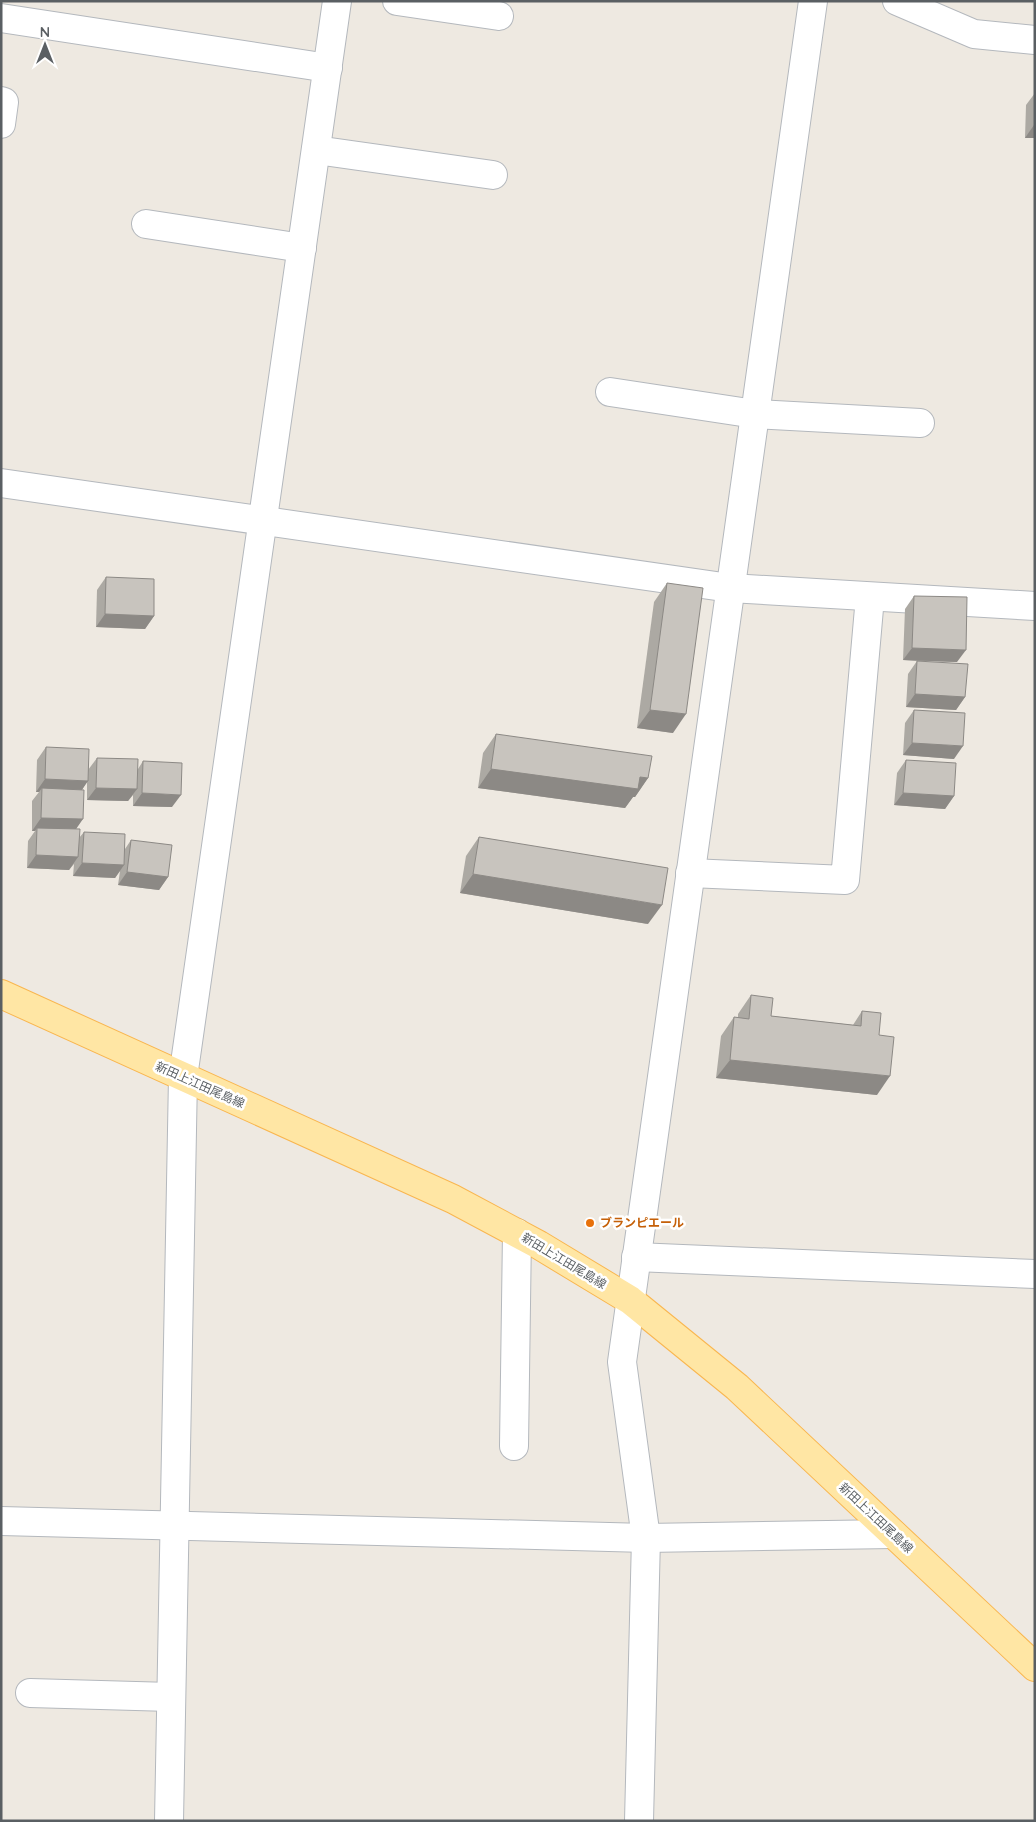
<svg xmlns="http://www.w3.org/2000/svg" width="1036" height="1822" font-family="Quicksand,'Noto Sans JP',sans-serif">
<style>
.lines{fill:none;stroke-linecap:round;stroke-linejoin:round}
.minor-casing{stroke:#b4b8bd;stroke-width:30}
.major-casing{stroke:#f9b64f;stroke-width:30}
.minor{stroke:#fff;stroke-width:28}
.major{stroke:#ffe6a4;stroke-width:28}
.wall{fill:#aca9a3}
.shaded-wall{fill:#8c8985}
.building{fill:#c8c4be;stroke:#8c8985}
.food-dot{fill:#e8710a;stroke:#fff;stroke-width:2}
.labels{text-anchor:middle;stroke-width:5;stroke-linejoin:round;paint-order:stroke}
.street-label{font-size:12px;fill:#5a5f63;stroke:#fff}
.food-label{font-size:12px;font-weight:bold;fill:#c56008;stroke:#fff;text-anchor:start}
</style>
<rect width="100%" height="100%" fill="#eee9e1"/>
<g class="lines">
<defs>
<g id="minor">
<path d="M397 1 499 16"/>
<path d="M897 1 974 34 1035 40"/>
<path d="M1 18 328 68"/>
<path d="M1 101 4 102 1 124"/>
<path d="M316 150 493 175"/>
<path d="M146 224 302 248"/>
<path d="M610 392 755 414 920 423"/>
<path d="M1 483 730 588 1035 606"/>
<path d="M690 873 845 880 870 597"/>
<path d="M636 1257 1035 1274"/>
<path d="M514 1446 517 1233"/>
<path d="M1 1521 646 1538 893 1534"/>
<path d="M30 1693 171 1697"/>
<path d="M169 1821 183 1077 337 1"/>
<path d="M639 1821 646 1538 622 1362 813 1"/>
</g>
<path id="major" d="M1 994 453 1199 539 1245 630 1300 737 1387 1035 1667"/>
</defs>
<use href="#minor" class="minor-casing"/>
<use href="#major" class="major-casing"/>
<use href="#minor" class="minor"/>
<use href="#major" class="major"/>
</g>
<g class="wall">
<path d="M1035 93V138H1025L1026 105Z"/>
<path d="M106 577 154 616 145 629 96 627 97 590Z"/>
<path d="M667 583 673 733 637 728 654 602Z"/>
<path d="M914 596 957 662 918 661 965 697 956 710 906 707 908 674 917 661 903 660 905 609Z"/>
<path d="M914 710 954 759 903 755 905 723Z"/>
<path d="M496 734 648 778 635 797H633L625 808 478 788 483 753Z"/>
<path d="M46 747 88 770 97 758 138 769 143 761 172 807 133 806V795L128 801 87 800V781L82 790 76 829 79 838 84 832 125 849 131 840 168 877 159 890 118 885 120 871 115 878 73 876 74 864 69 870 27 868 28 841 35 831H32V801L39 792H36L37 760Z"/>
<path d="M906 760 954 796 945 809 894 805 897 773Z"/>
<path d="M479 837 648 924 460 893 466 856Z"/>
<path d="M751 995 771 1016 853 1025 862 1011 879 1035 877 1095 716 1078 721 1036 734 1017 738 1018V1014Z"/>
</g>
<g class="shaded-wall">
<path d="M1034 125 1035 138H1025Z"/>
<path d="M105 614 154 616 145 629 96 627Z"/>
<path d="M912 648 966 650 957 662 903 660Z"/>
<path d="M915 694 965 697 956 710 906 707Z"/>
<path d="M650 710 686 714 673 733 637 728Z"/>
<path d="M912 743 963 746 954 759 903 755Z"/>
<path d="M491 769 640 777 648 778 635 797H633L625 808 478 788Z"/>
<path d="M45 779 88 781 79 794 42 788 39 792H36Z"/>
<path d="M96 788 137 789 128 801 87 800Z"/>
<path d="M142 793 181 795 172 807 133 806Z"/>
<path d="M903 793 954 796 945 809 894 805Z"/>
<path d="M41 818 83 819 74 832 37 828 35 831H32Z"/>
<path d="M36 855 78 857 69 870 27 868Z"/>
<path d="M82 863 124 865 115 878 73 876Z"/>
<path d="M127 872 168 877 159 890 118 885Z"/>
<path d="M473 874 662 905 648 924 460 893Z"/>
<path d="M730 1060 890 1076 877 1095 716 1078Z"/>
</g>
<g class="building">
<path d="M106 577 154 579V616L105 614Z"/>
<path d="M667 583 703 588 686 714 650 710Z"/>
<path d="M914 596 967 597 966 650 912 648Z"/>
<path d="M917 661 968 664 965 697 915 694Z"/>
<path d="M914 710 965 713 963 746 912 743Z"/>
<path d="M496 734 652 756 648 778 640 777 638 789 491 769Z"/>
<path d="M46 747 89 749 88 781 45 779Z"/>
<path d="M97 758 138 759 137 789 96 788Z"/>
<path d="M906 760 956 763 954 796 903 793Z"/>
<path d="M143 761 182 763 181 795 142 793Z"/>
<path d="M42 788 84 790 83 819 41 818Z"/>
<path d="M37 828 80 829 78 857 36 855Z"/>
<path d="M84 832 125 834 124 865 82 863Z"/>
<path d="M479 837 668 868 662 905 473 874Z"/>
<path d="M131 840 172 845 168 877 127 872Z"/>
<path d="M751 995 773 998 771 1016 861 1026 862 1011 881 1013 879 1035 894 1037 890 1076 730 1060 734 1017 749 1019Z"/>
</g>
<circle class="food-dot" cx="590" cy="1223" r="5"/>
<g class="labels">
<g class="street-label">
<text transform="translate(200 1085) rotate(24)" y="4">新田上江田尾島線</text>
<text transform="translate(564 1261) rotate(31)" y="4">新田上江田尾島線</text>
<text transform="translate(876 1518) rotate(43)" y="4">新田上江田尾島線</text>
</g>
<g class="food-label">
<text x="600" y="1227">ブランピエール</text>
</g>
</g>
<rect width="1036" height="1822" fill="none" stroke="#5a5f63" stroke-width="5"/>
<g transform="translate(45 45)" stroke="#ffffff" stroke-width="4" paint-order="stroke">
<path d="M0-4L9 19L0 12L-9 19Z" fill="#5a5f63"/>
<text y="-8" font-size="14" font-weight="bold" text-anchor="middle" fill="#5a5f63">N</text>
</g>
</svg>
